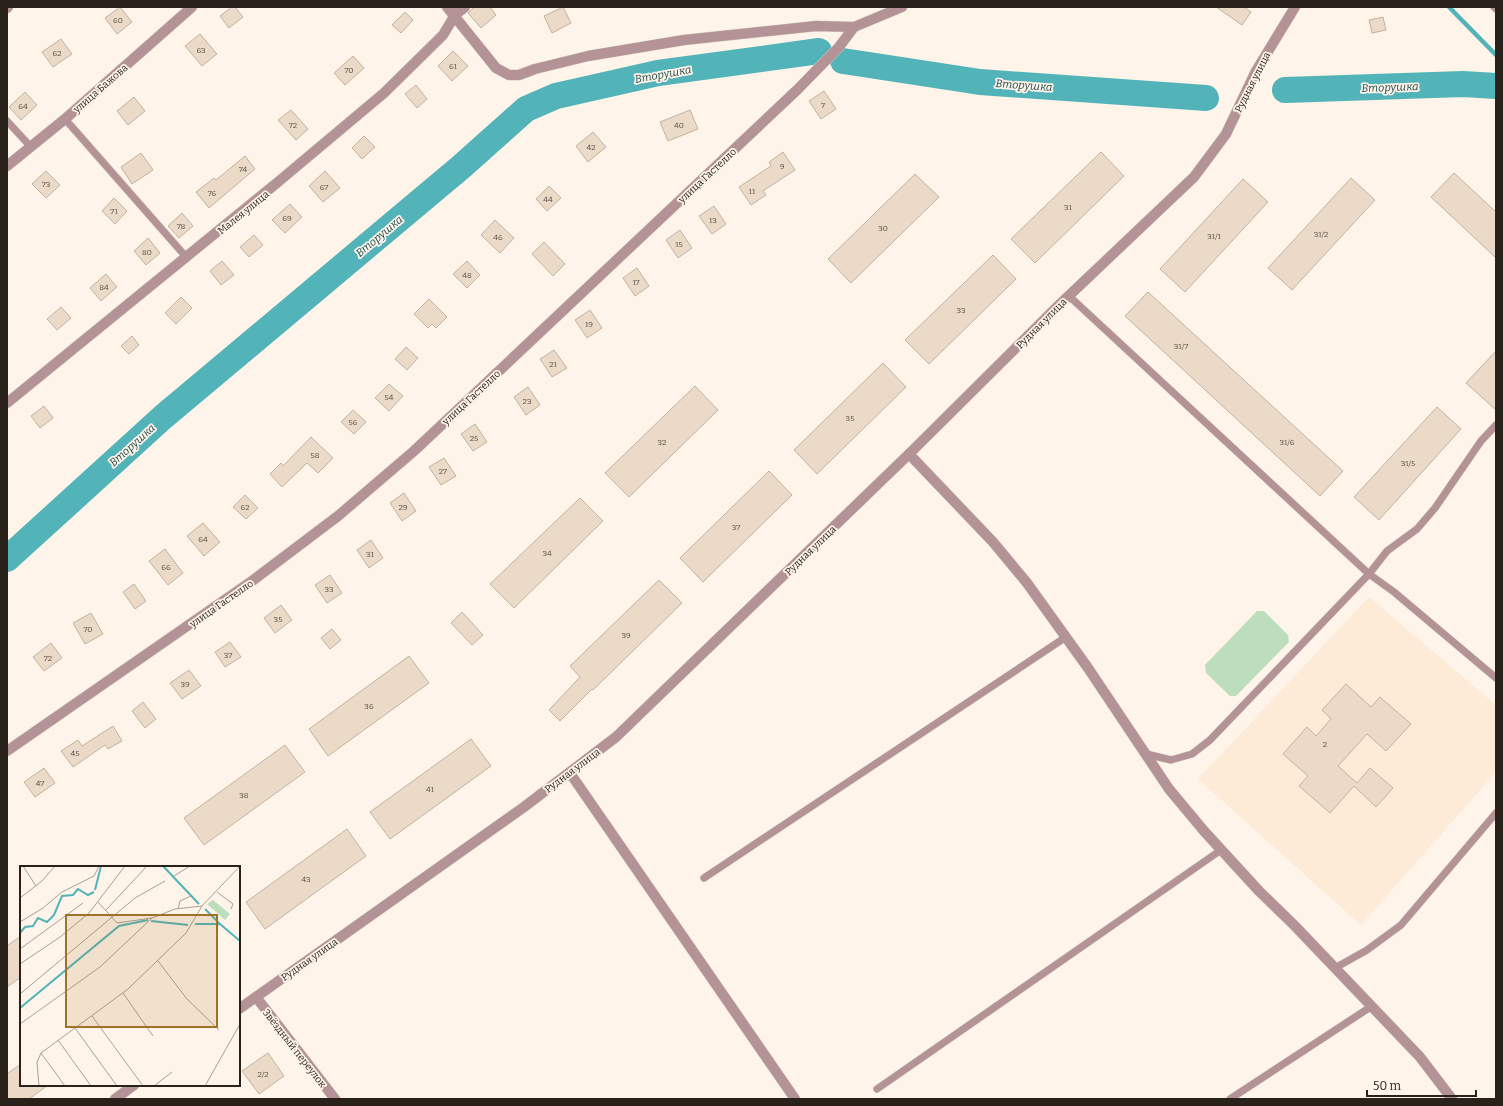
<svg xmlns="http://www.w3.org/2000/svg" width="1503" height="1106" font-family="Bitter,serif">
<style>
.built{fill:#fdebd8}
.green{fill:#bcdebc}
.lines{fill:none;stroke-linecap:round;stroke-linejoin:round}
.stream{stroke:#52b3b9;stroke-width:4.5}
.river{stroke:#52b3b9;stroke-width:26}
.building{fill:#eadac7;stroke:#c2b2a0}
.lane-casing{stroke:#d7cec4;stroke-width:8}
.street-casing{stroke:#d7cec4;stroke-width:11}
.lane{stroke:#b49396;stroke-width:7}
.street{stroke:#b49396;stroke-width:10}
.labels{text-anchor:middle;stroke-width:3.5;stroke-linejoin:round;paint-order:stroke}
.number-label{font-size:8px;fill:#585046}
.street-label{font-size:10px;fill:#28221b;stroke:#fef4e9}
.water-label{font-size:11px;font-style:italic;fill:#204c4f;stroke:#fef4e9}
.inset-river{fill:none;stroke:#52b3b9;stroke-width:2}
.inset-road{fill:none;stroke:#a8a097;stroke-width:1}
.view{fill:#a17225;fill-opacity:0.15;stroke:#a17225;stroke-width:2}
.inset-edge{fill:none;stroke:#28221b;stroke-width:2}
</style>
<rect width="100%" height="100%" fill="#fef4e9"/>
<path class="built" d="M1369 597 1496 705V772L1361 925 1198 779Z"/>
<path class="green" d="M1257 611H1264L1288 635 1289 642 1236 696H1230L1206 673 1205 665Z"/>
<g class="lines">
<path class="stream" d="M1449 7 1496 55"/>
<g class="river">
<path d="M843 61 980 82 1206 98"/>
<path d="M1285 90 1463 84 1496 86"/>
<path d="M7 559 163 417 461 167 526 109 556 96 658 73 819 51"/>
</g>
</g>
<g class="building">
<path d="M120 7 132 22 117 34 105 18Z"/>
<path d="M232 7H235L243 17 229 28 220 16Z"/>
<path d="M474 7H490L496 15 481 28 468 13Z"/>
<path d="M563 7 571 23 552 33 544 16Z"/>
<path d="M1216 7H1244L1251 12 1242 25Z"/>
<path d="M405 12 413 20 401 33 392 25Z"/>
<path d="M1383 17 1386 30 1372 33 1369 20Z"/>
<path d="M200 34 217 54 202 66 185 46Z"/>
<path d="M61 39 72 54 53 67 42 52Z"/>
<path d="M453 51 468 66 452 81 438 66Z"/>
<path d="M353 56 364 68 345 85 334 73Z"/>
<path d="M416 85 427 99 417 108 405 94Z"/>
<path d="M824 91 836 109 821 119 809 101Z"/>
<path d="M25 92 37 105 21 120 9 107Z"/>
<path d="M134 97 145 111 128 125 117 111Z"/>
<path d="M291 110 308 129 296 140 278 120Z"/>
<path d="M690 110 698 129 668 141 660 122Z"/>
<path d="M593 132 606 147 588 162 576 146Z"/>
<path d="M364 136 375 147 362 159 352 148Z"/>
<path d="M783 152 795 170 763 191 766 195 751 205 739 187 771 166 769 162Z"/>
<path d="M1101 152 1124 176 1035 263 1011 239Z"/>
<path d="M141 153 153 170 132 184 121 167Z"/>
<path d="M245 156 255 169 209 208 196 192 214 178 216 180Z"/>
<path d="M46 171 60 185 46 198 32 184Z"/>
<path d="M325 171 340 188 323 202 309 186Z"/>
<path d="M1454 173 1496 212V258L1431 197Z"/>
<path d="M915 174 939 197 851 283 828 259Z"/>
<path d="M1351 178 1375 200 1292 290 1268 268Z"/>
<path d="M1243 179 1268 202 1185 292 1160 269Z"/>
<path d="M549 186 561 198 547 211 536 199Z"/>
<path d="M114 198 127 211 115 224 102 211Z"/>
<path d="M290 204 302 217 285 233 272 220Z"/>
<path d="M714 206 726 224 712 234 699 216Z"/>
<path d="M182 213 193 226 179 238 168 226Z"/>
<path d="M495 220 514 238 500 253 481 235Z"/>
<path d="M680 230 692 248 678 258 666 240Z"/>
<path d="M254 235 263 245 249 257 240 247Z"/>
<path d="M148 238 160 253 146 265 134 251Z"/>
<path d="M544 242 565 264 553 276 532 254Z"/>
<path d="M993 255 1016 279 929 364 905 340Z"/>
<path d="M222 261 234 275 221 285 210 271Z"/>
<path d="M467 261 480 275 467 288 453 274Z"/>
<path d="M637 268 649 286 635 296 623 278Z"/>
<path d="M106 274 117 287 101 301 90 288Z"/>
<path d="M1148 292 1343 471 1320 496 1125 316Z"/>
<path d="M181 297 192 308 176 324 165 313Z"/>
<path d="M429 299 447 317 436 328 432 324 428 328 414 314Z"/>
<path d="M61 307 71 318 57 330 47 319Z"/>
<path d="M590 310 602 328 587 338 575 320Z"/>
<path d="M132 336 139 345 129 354 121 346Z"/>
<path d="M406 347 418 358 407 370 395 359Z"/>
<path d="M554 350 567 368 552 377 540 359Z"/>
<path d="M1496 351V410L1466 383Z"/>
<path d="M883 363 906 387 817 474 794 450Z"/>
<path d="M389 384 403 396 389 411 375 398Z"/>
<path d="M695 386 718 410 629 497 605 473Z"/>
<path d="M528 387 540 405 526 415 514 397Z"/>
<path d="M44 406 53 418 40 428 31 416Z"/>
<path d="M1437 407 1461 429 1379 520 1354 497Z"/>
<path d="M353 410 366 422 354 434 341 422Z"/>
<path d="M475 424 487 442 473 451 461 434Z"/>
<path d="M311 437 333 458 318 473 307 463 282 487 270 474 281 463 283 466Z"/>
<path d="M444 458 456 476 441 485 429 467Z"/>
<path d="M769 471 792 495 703 582 680 558Z"/>
<path d="M404 493 416 511 402 521 390 503Z"/>
<path d="M245 495 258 508 246 519 233 507Z"/>
<path d="M580 498 603 521 514 608 490 584Z"/>
<path d="M203 523 220 542 204 556 187 536Z"/>
<path d="M371 540 383 558 369 568 357 550Z"/>
<path d="M165 549 183 573 168 585 149 561Z"/>
<path d="M330 575 342 593 327 603 315 585Z"/>
<path d="M659 580 682 603 593 690 592 689 560 721 549 710 580 677 570 666Z"/>
<path d="M134 584 146 601 135 609 123 592Z"/>
<path d="M281 605 292 620 275 633 264 618Z"/>
<path d="M462 612 483 635 472 645 451 623Z"/>
<path d="M91 613 103 634 85 644 73 623Z"/>
<path d="M332 629 341 640 330 649 321 638Z"/>
<path d="M230 642 241 657 225 667 215 652Z"/>
<path d="M51 643 62 658 44 671 33 657Z"/>
<path d="M409 656 429 683 328 756 309 729Z"/>
<path d="M189 670 201 686 182 699 170 683Z"/>
<path d="M1346 684 1371 707 1380 697 1411 724 1386 751 1367 734 1338 766 1357 783 1370 768 1393 788 1376 807 1354 786 1330 813 1299 786 1308 776 1283 754 1307 727 1316 736 1331 719 1322 710Z"/>
<path d="M143 702 156 719 145 728 132 711Z"/>
<path d="M113 726 122 741 108 749 105 745 73 767 61 751 78 740 82 746Z"/>
<path d="M471 739 491 766 390 839 370 812Z"/>
<path d="M285 745 305 772 204 845 184 818Z"/>
<path d="M44 768 55 783 35 797 24 782Z"/>
<path d="M347 829 366 856 265 929 246 902Z"/>
<path d="M21 936V977L7 987V946Z"/>
<path d="M268 1053 284 1076 259 1094 242 1071Z"/>
<path d="M21 1064V1085H48L29 1099H7V1074Z"/>
</g>
<g class="lines">
<defs>
<g id="lane">
<path d="M1494 7 1496 9"/>
<path d="M65 119 187 258"/>
<path d="M7 121 31 147"/>
<path d="M1069 296 1369 574 1394 592 1496 678"/>
<path d="M1146 754 1171 760 1192 754 1210 740 1369 574 1387 551 1417 529 1435 508 1481 441 1496 425"/>
<path d="M704 878 1066 637"/>
<path d="M1335 968 1367 950 1401 925 1496 813"/>
<path d="M877 1089 1221 850"/>
<path d="M1230 1099 1372 1006"/>
</g>
<g id="street">
<path d="M447 7 496 68 509 75H519L535 69 588 56 684 40 816 26 854 27"/>
<path d="M7 8 8 7"/>
<path d="M7 166 65 119 192 7"/>
<path d="M7 403 278 182 384 93 443 35 455 15 465 7"/>
<path d="M909 454 993 542 1027 583 1088 668 1169 789 1204 831 1259 891 1294 925 1420 1057 1452 1099"/>
<path d="M7 751 252 581 338 516 414 451 797 90 839 47 854 27 902 7"/>
<path d="M570 773 795 1099"/>
<path d="M256 997 335 1099"/>
<path d="M239 1009 524 807 616 737 909 454 1057 307 1194 177 1226 134 1256 71 1295 7"/>
<path d="M115 1099 134 1085"/>
</g>
</defs>
<use href="#lane" class="lane-casing"/>
<use href="#street" class="street-casing"/>
<use href="#lane" class="lane"/>
<use href="#street" class="street"/>
</g>
<g class="labels">
<g class="number-label">
<text x="118" y="23">60</text>
<text x="201" y="53">63</text>
<text x="57" y="56">62</text>
<text x="453" y="69">61</text>
<text x="349" y="73">70</text>
<text x="823" y="108">7</text>
<text x="23" y="109">64</text>
<text x="293" y="128">72</text>
<text x="679" y="128">40</text>
<text x="591" y="150">42</text>
<text x="782" y="169">9</text>
<text x="243" y="172">74</text>
<text x="46" y="187">73</text>
<text x="324" y="190">67</text>
<text x="752" y="194">11</text>
<text x="212" y="196">76</text>
<text x="548" y="202">44</text>
<text x="1068" y="210">31</text>
<text x="114" y="214">71</text>
<text x="287" y="221">69</text>
<text x="713" y="223">13</text>
<text x="181" y="229">78</text>
<text x="883" y="231">30</text>
<text x="1321" y="237">31/2</text>
<text x="1214" y="239">31/1</text>
<text x="498" y="240">46</text>
<text x="679" y="247">15</text>
<text x="147" y="255">80</text>
<text x="467" y="278">48</text>
<text x="636" y="285">17</text>
<text x="104" y="290">84</text>
<text x="961" y="313">33</text>
<text x="589" y="327">19</text>
<text x="1181" y="349">31/7</text>
<text x="553" y="367">21</text>
<text x="389" y="400">54</text>
<text x="527" y="404">23</text>
<text x="850" y="421">35</text>
<text x="353" y="425">56</text>
<text x="474" y="441">25</text>
<text x="662" y="445">32</text>
<text x="1287" y="445">31/6</text>
<text x="315" y="458">58</text>
<text x="1408" y="466">31/5</text>
<text x="443" y="474">27</text>
<text x="245" y="510">62</text>
<text x="403" y="510">29</text>
<text x="736" y="530">37</text>
<text x="203" y="542">64</text>
<text x="547" y="556">34</text>
<text x="370" y="557">31</text>
<text x="166" y="570">66</text>
<text x="329" y="592">33</text>
<text x="278" y="622">35</text>
<text x="88" y="632">70</text>
<text x="626" y="638">39</text>
<text x="228" y="658">37</text>
<text x="48" y="661">72</text>
<text x="185" y="687">39</text>
<text x="369" y="709">36</text>
<text x="1325" y="747">2</text>
<text x="75" y="756">45</text>
<text x="40" y="786">47</text>
<text x="430" y="792">41</text>
<text x="244" y="798">38</text>
<text x="306" y="882">43</text>
<text x="263" y="1077">2/2</text>
</g>
<g class="street-label">
<text transform="translate(1252 82) rotate(-63)" y="4">Рудная улица</text>
<text transform="translate(100 88) rotate(-41)" y="4">улица Бажова</text>
<text transform="translate(707 175) rotate(-43)" y="4">улица Гастелло</text>
<text transform="translate(243 212) rotate(-39)" y="4">Малея улица</text>
<text transform="translate(1041 323) rotate(-45)" y="4">Рудная улица</text>
<text transform="translate(471 397) rotate(-43)" y="4">улица Гастелло</text>
<text transform="translate(810 550) rotate(-44)" y="4">Рудная улица</text>
<text transform="translate(221 603) rotate(-35)" y="4">улица Гастелло</text>
<text transform="translate(572 770) rotate(-37)" y="4">Рудная улица</text>
<text transform="translate(309 959) rotate(-35)" y="4">Рудная улица</text>
<text transform="translate(295 1048) rotate(52)" y="4">Звёздный переулок</text>
</g>
<g class="water-label">
<text transform="translate(663 74) rotate(-10)" y="4">Вторушка</text>
<text transform="translate(1024 85) rotate(4)" y="4">Вторушка</text>
<text transform="translate(1390 87) rotate(-2)" y="4">Вторушка</text>
<text transform="translate(379 236) rotate(-40)" y="4">Вторушка</text>
<text transform="translate(132 445) rotate(-42)" y="4">Вторушка</text>
</g>
</g>
<g transform="translate(20 866)">
<rect width="220" height="220" fill="#fef4e9"/>
<path d="M193 34 210 48 205 54 187 38Z" fill="#bcdebc"/>
<path class="inset-river" d="M143 0 179 38M75 24 81 0M185 43 200 58M131 55 168 59M175 58H200L220 75M0 67 5 61 13 60 18 52 27 56 34 49 42 30 53 29 58 23 68 29 74 26M0 142 99 60 128 54"/>
<path class="inset-road" d="M3 0 16 20M154 10 170 0M197 26 213 38 211 43M0 32 22 15 35 0M78 36 97 57 132 52M158 43 160 35 171 30M86 44 127 0M0 56 23 42 42 26 74 10 79 0M0 83 63 37M138 95 167 133 199 164M0 98 40 71 69 47 105 0M103 127 133 170M0 128 115 32 145 15M72 150 123 220M0 158 80 101 132 52 155 43 182 40M55 162 97 220M38 174 71 220M21 187 45 220M0 207V220M19 220 17 196 21 187 108 123 166 67 182 40 220 0M134 220 152 206M185 220 220 158"/>
<path class="view" d="M46 49H197V161H46Z"/>
<rect width="220" height="220" class="inset-edge"/>
</g>
<rect width="1503" height="1106" fill="none" stroke="#28221b" stroke-width="16"/>
<path d="M1367 1090v6h109v-6" fill="none" stroke="#28221b" stroke-width="2"/>
<text x="1373" y="1090" font-size="12" fill="#28221b" stroke="#fef4e9" stroke-width="3" paint-order="stroke">50 m</text>
</svg>
